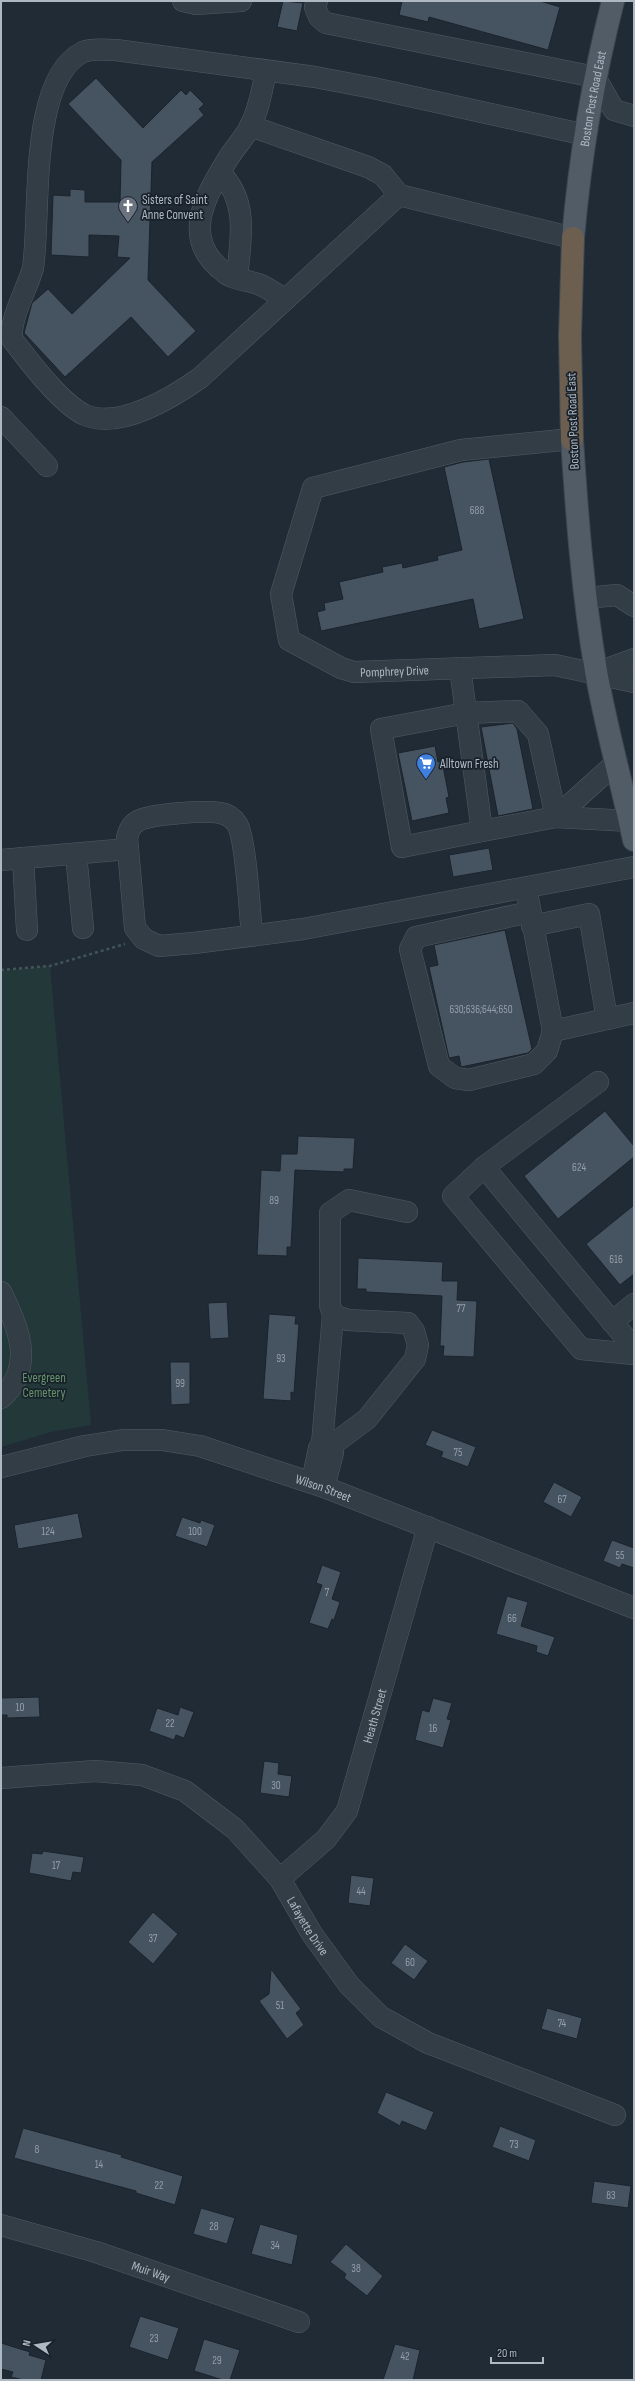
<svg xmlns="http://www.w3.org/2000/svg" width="635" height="2381" font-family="'Sofia Sans Condensed',sans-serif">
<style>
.green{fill:#233838}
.building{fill:#465360;stroke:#1b242d}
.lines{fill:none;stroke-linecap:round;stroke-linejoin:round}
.minor-casing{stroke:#515b64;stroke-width:22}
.major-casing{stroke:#3d4650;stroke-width:24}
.highway-casing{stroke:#3e4851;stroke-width:24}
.path{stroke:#415556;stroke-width:2.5;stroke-dasharray:3 3;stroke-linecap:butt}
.minor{stroke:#333d46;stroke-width:21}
.major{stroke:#515c67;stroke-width:22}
.highway{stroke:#6c5f50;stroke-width:22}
.labels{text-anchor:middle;stroke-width:3.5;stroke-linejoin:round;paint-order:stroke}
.number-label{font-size:11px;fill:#939faa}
.street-label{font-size:13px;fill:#adb8c3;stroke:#19222b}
.poi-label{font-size:13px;fill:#adb8c3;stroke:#19222b;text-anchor:start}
.park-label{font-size:13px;fill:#66936c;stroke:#19222b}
</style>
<rect width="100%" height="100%" fill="#202b36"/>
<path class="green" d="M50 966 91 1425 51 1432 1 1447V971Z"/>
<g class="building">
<path d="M283 1 303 3 297 31 277 27Z"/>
<path d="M402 1H540L560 7 548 50 429 17 428 22 399 15Z"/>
<path d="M96 78 143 128 181 90 186 95 190 90 204 104 199 109 204 115 152 162 148 280 196 331 168 357 131 317 65 377 24 333 32 303 48 289 72 314 130 258 117 257 119 236 89 235V257L51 255 53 195 70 196V189L85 190V202H120L121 160 68 104Z"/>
<path d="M489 459 524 619 479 629 473 599 321 631 317 612 325 610 324 603 343 599 339 582 383 572 382 567 402 563 403 568 438 560 437 556 462 550 444 467 463 462Z"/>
<path d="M513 723 517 729 533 809 498 816 481 727Z"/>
<path d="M435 746 438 762 442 761 449 797 446 798 449 813 412 821 398 753Z"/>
<path d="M489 848 493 870 453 877 449 855Z"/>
<path d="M505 930 532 1049 528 1053 461 1067 459 1056 449 1058 429 967 438 965 434 945Z"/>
<path d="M605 1111 634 1146V1157L558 1219 524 1176Z"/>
<path d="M298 1136 355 1138 353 1169H344V1172L295 1170 291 1247H287V1256L257 1255 261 1170 280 1171 281 1154H297Z"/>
<path d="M634 1205V1274L620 1285 586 1244Z"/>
<path d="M358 1258 443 1262 442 1281H458L457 1300 477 1301 474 1357 443 1356 444 1346H440L442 1296 366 1292V1289H357Z"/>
<path d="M227 1302 229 1338 210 1339 208 1303Z"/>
<path d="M269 1314 296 1316 295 1324H299L294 1393 291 1392V1401L263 1399Z"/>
<path d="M170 1362H190V1404L171 1405Z"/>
<path d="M432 1430 476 1447 468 1467 441 1457 443 1452 425 1445Z"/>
<path d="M554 1482 582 1497 571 1517 543 1502Z"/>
<path d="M78 1513 83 1538 18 1549 14 1525Z"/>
<path d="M182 1517 200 1523 201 1520 215 1525 207 1547 175 1536Z"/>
<path d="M612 1540 634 1548V1568L622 1564 620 1568 603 1561Z"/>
<path d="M322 1565 341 1572 332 1599 340 1602 334 1620 332 1619 328 1629 309 1623 322 1585 316 1583Z"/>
<path d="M507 1596 528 1602 521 1626 555 1637 548 1656 536 1652 537 1646 496 1634Z"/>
<path d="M39 1697 40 1717 7 1718V1715H1V1698Z"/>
<path d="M433 1698 452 1703 447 1719 451 1720 443 1748 415 1740 422 1710 429 1712Z"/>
<path d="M180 1707 194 1712 184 1738 176 1735 174 1740 149 1731 157 1708 178 1715Z"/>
<path d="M264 1761 279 1763 278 1774 292 1776 289 1797 260 1793Z"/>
<path d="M43 1851 84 1857 81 1873 73 1872 71 1881 29 1873 32 1853 42 1854Z"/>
<path d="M351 1875 374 1878 370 1906 348 1903Z"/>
<path d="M153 1912 178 1934 153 1964 128 1942Z"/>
<path d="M405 1944 428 1961 414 1980 391 1963Z"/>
<path d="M271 1969 301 2009 296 2013 304 2025 287 2039 259 2001 269 1994Z"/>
<path d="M547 2008 582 2018 577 2039 541 2029Z"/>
<path d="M386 2092 434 2112 426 2131 402 2121 400 2126 377 2113Z"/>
<path d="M500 2126 536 2140 529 2161 492 2147Z"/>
<path d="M23 2128 122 2155 121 2157 183 2176 175 2205 136 2193V2191L14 2158Z"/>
<path d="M594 2181 631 2186 628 2208 591 2203Z"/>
<path d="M201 2208 235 2218 227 2244 193 2234Z"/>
<path d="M260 2224 298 2235 292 2265 251 2254Z"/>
<path d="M346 2244 383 2276 367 2296 344 2278 346 2274 330 2262Z"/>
<path d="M140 2316 179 2328 168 2360 129 2347Z"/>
<path d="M204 2339 240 2350 230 2380H223L194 2371Z"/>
<path d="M1 2343 30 2352 29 2355 46 2360 41 2380H24L11 2377 13 2372 1 2369Z"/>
<path d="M395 2344 420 2350 413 2380H383Z"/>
</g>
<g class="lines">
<defs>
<g id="minor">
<path d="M183 1 196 4 241 1"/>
<path d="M317 1 315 7 319 17 326 23 595 77 614 110 634 116"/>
<path d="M266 71C262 90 259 109 250 127 244 139 233 149 226 162 204 198 181 240 224 272 233 280 247 280 258 284 267 287 276 294 284 299"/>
<path d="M250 126 368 167 383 175 399 195 573 238"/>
<path d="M220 173C250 202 240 242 237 278"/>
<path d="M399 195 200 378C173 397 120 430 85 415 61 404 28 360 12 339 10 316 27 290 33 268 41 214 28 79 83 52 93 48 105 50 116 50L315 77 373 88 586 135"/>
<path d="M1 417 47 466"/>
<path id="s1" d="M572 439 461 450 313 488 281 594 289 640 341 668 354 672 555 665 634 682"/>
<path d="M586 598 617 595 634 606"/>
<path d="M460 668 482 831 556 817 630 821"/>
<path d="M596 673 634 659"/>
<path d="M556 817 617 762"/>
<path d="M482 831 402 847 381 729 466 713 518 711 538 734 556 817"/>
<path d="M76 854 83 928"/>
<path d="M23 858 27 930"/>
<path d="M1 860 128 849"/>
<path d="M528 898 553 1031 634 1013"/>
<path d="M530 912 416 937 410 949 439 1066 455 1078 469 1080 534 1064 547 1051 553 1031"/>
<path d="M532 926 589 914 607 1019"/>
<path d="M252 936C250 915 246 838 237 824 233 818 227 814 220 813 206 810 150 814 138 821 131 825 129 830 127 838L135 928 144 939 159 946 194 943 303 929 634 867"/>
<path d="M484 1167 598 1082"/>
<path d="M1 1292C18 1326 36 1367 1 1398"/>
<path d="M612 1322 634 1304"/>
<path d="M634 1348 484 1167 453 1196 581 1349 634 1354"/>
<path d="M322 1444 333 1315"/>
<path d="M332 1445 367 1419 415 1359 418 1345 414 1331 408 1323 348 1320 333 1315 330 1305V1213L349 1200 407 1212"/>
<path id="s2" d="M1 1467 85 1446 123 1440H162L200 1446 324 1487 634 1608"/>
<path d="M312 1482 319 1448 322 1444 332 1445 333 1453 324 1487"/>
<path id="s3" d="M1 1778 95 1771 142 1775 185 1791 235 1829 280 1879 312 1934 349 1985 381 2017 428 2043 615 2115"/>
<path id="s4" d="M280 1879 326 1839 347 1811 428 1527"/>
<path id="s5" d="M1 2225 96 2252 299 2322"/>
</g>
<g id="major">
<path id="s6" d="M573 238C580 158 593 79 613 1"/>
<path d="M572 439C577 516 583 595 596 671 606 728 622 784 634 840"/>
</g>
<path id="highway" d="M572 439 570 336 573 238"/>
</defs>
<use href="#minor" class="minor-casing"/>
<use href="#major" class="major-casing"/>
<use href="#highway" class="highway-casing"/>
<path class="path" d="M1 970 50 966 125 944"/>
<use href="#minor" class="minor"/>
<use href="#major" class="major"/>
<use href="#highway" class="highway"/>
</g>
<defs>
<symbol id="church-pin" viewBox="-11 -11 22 30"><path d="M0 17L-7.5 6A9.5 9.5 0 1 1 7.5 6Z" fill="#6b7280" stroke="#19222b"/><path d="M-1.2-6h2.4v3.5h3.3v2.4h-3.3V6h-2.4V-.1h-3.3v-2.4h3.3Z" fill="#fff"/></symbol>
<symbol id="supermarket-pin" viewBox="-11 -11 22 30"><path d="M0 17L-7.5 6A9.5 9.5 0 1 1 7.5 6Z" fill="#3f7fe0" stroke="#19222b"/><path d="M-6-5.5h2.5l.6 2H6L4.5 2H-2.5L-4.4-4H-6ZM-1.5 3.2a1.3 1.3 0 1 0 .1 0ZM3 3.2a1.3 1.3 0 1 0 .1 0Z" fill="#fff"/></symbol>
</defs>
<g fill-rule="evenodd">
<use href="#church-pin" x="117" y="195" width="22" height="30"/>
<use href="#supermarket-pin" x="415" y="752" width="22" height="30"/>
</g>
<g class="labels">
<g class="number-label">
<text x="477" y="514">688</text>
<text x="481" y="1013">630;636;644;650</text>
<text x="579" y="1171">624</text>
<text x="274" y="1204">89</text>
<text x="616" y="1263">616</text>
<text x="461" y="1312">77</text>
<text x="281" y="1362">93</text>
<text x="180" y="1387">99</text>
<text x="458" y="1456">75</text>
<text x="562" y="1503">67</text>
<text x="48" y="1535">124</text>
<text x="195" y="1535">100</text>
<text x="620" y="1559">55</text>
<text x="327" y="1596">7</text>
<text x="512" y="1622">66</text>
<text x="20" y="1711">10</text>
<text x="170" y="1727">22</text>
<text x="433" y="1732">16</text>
<text x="276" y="1789">30</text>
<text x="56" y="1869">17</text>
<text x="361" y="1895">44</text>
<text x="153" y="1942">37</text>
<text x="410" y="1966">60</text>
<text x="280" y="2009">51</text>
<text x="562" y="2027">74</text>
<text x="514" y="2148">73</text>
<text x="37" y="2153">8</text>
<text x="99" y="2168">14</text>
<text x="159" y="2189">22</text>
<text x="611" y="2199">83</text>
<text x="214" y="2230">28</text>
<text x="275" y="2249">34</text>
<text x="356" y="2272">38</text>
<text x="154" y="2342">23</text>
<text x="405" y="2360">42</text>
<text x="217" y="2364">29</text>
</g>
<g class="street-label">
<text dy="5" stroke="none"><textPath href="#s6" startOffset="141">Boston Post Road East</textPath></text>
<text transform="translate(572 421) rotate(-92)" y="5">Boston Post Road East</text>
<text dy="5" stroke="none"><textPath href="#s1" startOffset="535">Pomphrey Drive</textPath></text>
<text dy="5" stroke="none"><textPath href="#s2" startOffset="333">Wilson Street</textPath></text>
<text dy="5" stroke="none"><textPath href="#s4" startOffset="195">Heath Street</textPath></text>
<text dy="5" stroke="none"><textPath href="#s3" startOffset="372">Lafayette Drive</textPath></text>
<text dy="5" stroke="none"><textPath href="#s5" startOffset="157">Muir Way</textPath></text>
</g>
<g class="poi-label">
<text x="142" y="204">Sisters of Saint<tspan x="142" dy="15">Anne Convent</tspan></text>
<text x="440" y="768">Alltown Fresh</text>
</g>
<g class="park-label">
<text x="44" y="1382">Evergreen<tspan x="44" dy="15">Cemetery</tspan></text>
</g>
</g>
<rect width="635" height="2381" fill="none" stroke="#adb8c3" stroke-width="4"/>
<g transform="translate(36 2345) rotate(282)" stroke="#19222b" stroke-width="3" paint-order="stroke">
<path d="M0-3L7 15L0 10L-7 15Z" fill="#adb8c3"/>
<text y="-6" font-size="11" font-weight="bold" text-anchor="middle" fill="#adb8c3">N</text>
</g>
<path d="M491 2357v6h52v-6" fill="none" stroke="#adb8c3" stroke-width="2"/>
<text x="497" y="2357" font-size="12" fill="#adb8c3" stroke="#19222b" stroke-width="3" paint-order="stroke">20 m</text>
</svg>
